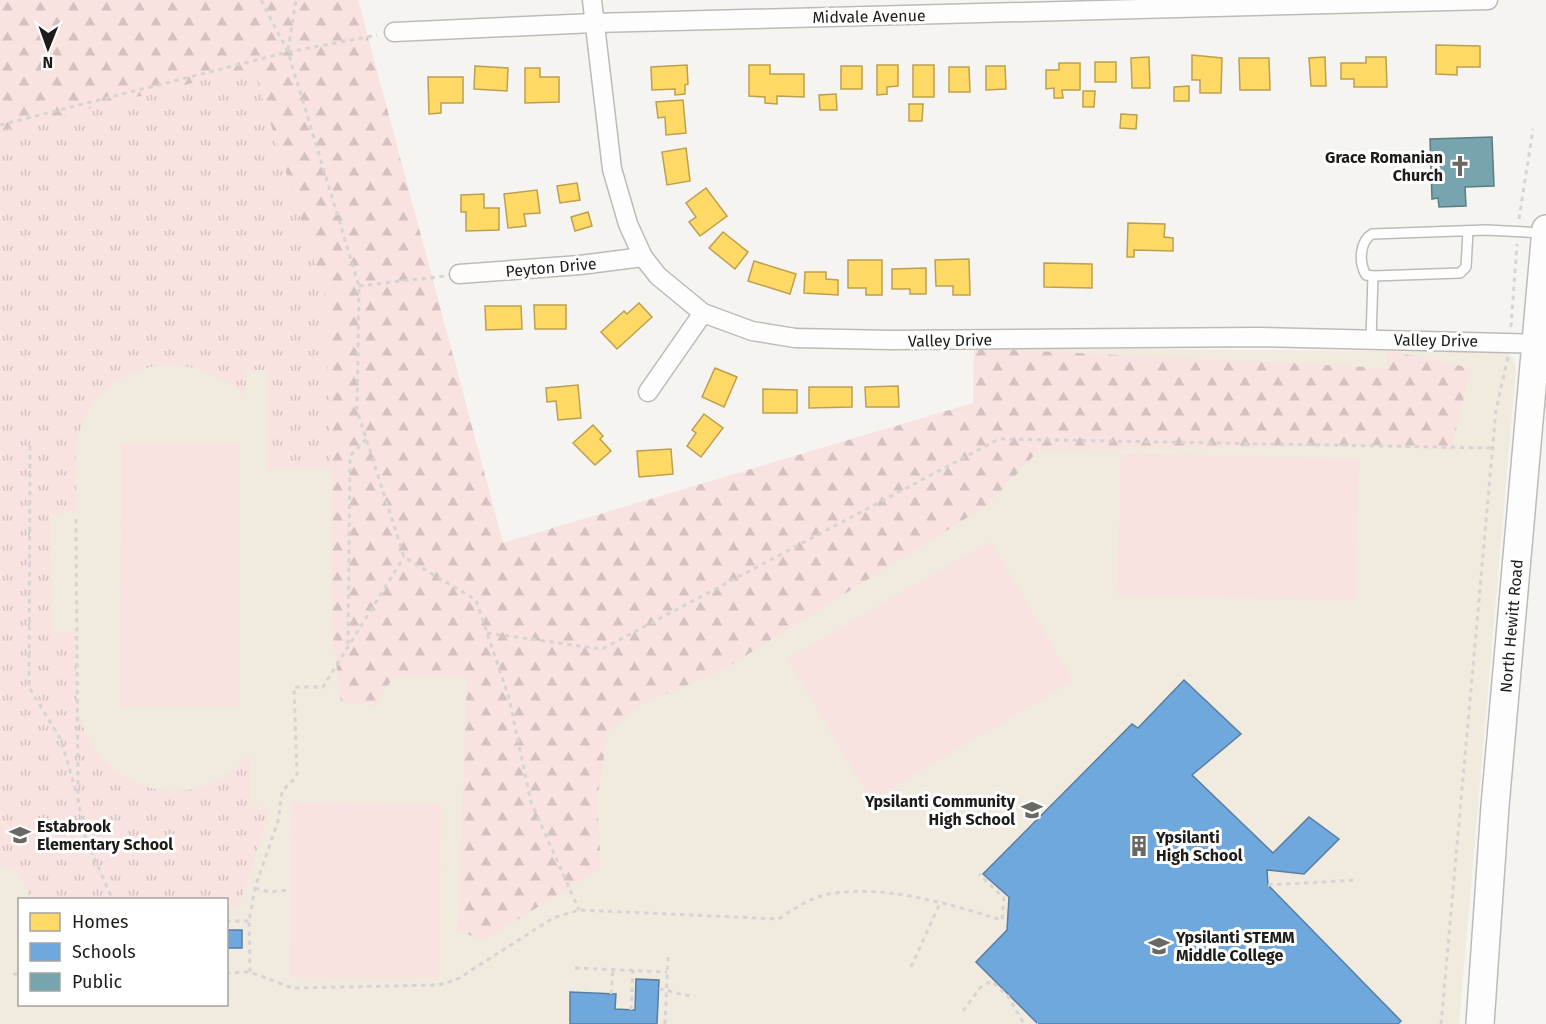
<svg xmlns="http://www.w3.org/2000/svg" width="1546" height="1024" font-family="'Fira Sans',sans-serif">
<style>
.built{fill:#f0eadf;fill-rule:evenodd}
.grass{fill:url(#grass-tufts)}
.forest{fill:url(#forest-firs)}
.pitch{fill:#f8e3e1}
.homes{fill:#ffd966;stroke:#bca04f;stroke-width:1.5}
.schools{fill:#6fa8dc;stroke:#577ea2;stroke-width:1.5}
.public{fill:#76a5af;stroke:#5c7c82;stroke-width:1.5}
.lines{fill:none;stroke-linecap:round;stroke-linejoin:round}
.lane-casing{stroke:#bdbbb8;stroke-width:12}
.street-casing{stroke:#bdbbb8;stroke-width:21}
.secondary-casing{stroke:#bdbbb8;stroke-width:30}
.path{stroke:#d7d5d4;stroke-width:3;stroke-dasharray:4.5 4.5;stroke-linecap:butt}
.lane{stroke:#fefdfd;stroke-width:9}
.street{stroke:#fefdfd;stroke-width:18}
.secondary{stroke:#fefdfd;stroke-width:27}
.labels{text-anchor:middle;stroke-width:6;stroke-linejoin:round;paint-order:stroke}
.street-label{font-size:16px;fill:#1e1c19;stroke:#fff}
.poi-label{font-size:16px;font-weight:bold;fill:#1e1c19;stroke:#fff;text-anchor:start}
</style>
<defs>
<pattern id="grass-tufts" width="24" height="20" patternUnits="userSpaceOnUse" patternTransform="scale(1.5)"><rect width="24" height="20" fill="#f8e3e1"/><path d="M3 7l-1-3M5 7V3M7 7l1-3M15 17l-1-3M17 17v-4M19 17l1-3" fill="none" stroke="#d4c2c0"/></pattern>
<pattern id="forest-firs" width="22" height="20" patternUnits="userSpaceOnUse" patternTransform="scale(1.5)"><rect width="22" height="20" fill="#f8e3e1"/><path d="M5 1l3.5 6h-7zM16 11l3.5 6h-7z" fill="#d4c2c0"/></pattern>
</defs>
<rect width="100%" height="100%" fill="#f6f4f0"/>
<path class="built" d="M0 0H358L503 543 973 403 974 348 1505 352 1513 358 1516 369 1459 1024H0ZM20 900H226V1004H20Z"/>
<path class="grass" d="M253 67 325 295 331 468 268 469 267 370H246V397C191 345 104 357 79 433 72 456 77 487 77 511L50 515 52 632H75C77 660 74 693 81 720 96 774 157 806 209 784 226 777 237 766 250 754L249 807H271L239 907 227 908 226 900 29 899 28 889 14 869 0 866V131Z"/>
<path class="forest" d="M0 0H358L503 543 973 403 974 348 1388 368 1386 350 1471 368 1451 450 1392 445 1039 450 989 504 721 671 646 702 608 732 597 800 601 868 483 941 458 930 467 677 394 676 375 706 341 702 332 630V478L325 295 253 68 0 131Z"/>
<g class="pitch">
<path d="M240 443V706H120L122 444Z"/>
<path d="M1121 453 1359 459 1356 601 1117 595Z"/>
<path d="M990 541 1073 681 871 800 788 659Z"/>
<path d="M291 802 441 804 440 978 290 977Z"/>
</g>
<g class="homes">
<path d="M1436 45 1480 46V67H1457V75L1436 74Z"/>
<path d="M1192 55 1222 58 1221 93H1200V80H1192Z"/>
<path d="M1149 57 1150 88H1132L1131 58Z"/>
<path d="M1325 57 1326 86H1311L1309 58Z"/>
<path d="M1366 57H1386L1387 87H1354V79H1341V63H1366Z"/>
<path d="M1239 58H1269L1270 90H1240Z"/>
<rect x="1095" y="62" width="21" height="20"/>
<path d="M1059 63H1080V90H1062L1063 98H1054V88L1046 89V70H1059Z"/>
<path d="M687 65 688 84 685 85V94L675 95V89L652 90 651 67Z"/>
<path d="M749 65H770V74H804V97L777 96V104L765 103V97L749 96Z"/>
<path d="M877 65H898V86L887 87V94L877 95Z"/>
<rect x="913" y="65" width="21" height="32"/>
<path d="M475 66 508 68 507 91 474 89Z"/>
<rect x="841" y="66" width="21" height="23"/>
<path d="M986 66H1005L1006 89 986 90Z"/>
<path d="M949 67H969L970 92H949Z"/>
<path d="M525 68H540V77H559V102L525 103Z"/>
<path d="M428 77H463V103H441V113L429 114Z"/>
<path d="M1189 86V101H1174V87Z"/>
<path d="M1083 91H1095L1094 107H1083Z"/>
<path d="M836 94 837 110H820L819 95Z"/>
<path d="M683 100 686 133 666 135 665 117 658 118 656 102Z"/>
<path d="M909 104H923L922 121H909Z"/>
<path d="M1121 114 1137 115 1136 129 1120 128Z"/>
<path d="M686 148 690 181 667 185 662 152Z"/>
<path d="M577 183 580 200 560 203 557 186Z"/>
<path d="M706 188 727 216 700 236 689 222 696 217 686 203Z"/>
<path d="M537 190 540 213 524 214 526 226 508 228 504 194Z"/>
<path d="M484 194V208H499V230L466 231V212H461V195Z"/>
<path d="M588 212 592 226 575 231 571 217Z"/>
<path d="M1128 223 1165 224 1164 237 1173 238V251L1134 250V257H1127Z"/>
<path d="M723 232 748 252 735 269 709 248Z"/>
<path d="M969 259 970 295H953V286H936L935 260Z"/>
<path d="M848 260H882V295H866V288H848Z"/>
<path d="M754 261 796 274 790 294 748 281Z"/>
<path d="M1044 263 1092 264V288L1044 287Z"/>
<path d="M926 268V294H910V289H892V269Z"/>
<path d="M805 272H826V279L838 280V295L804 293Z"/>
<path d="M639 303 652 317 617 349 601 332 624 311 627 314Z"/>
<path d="M534 305H566V329H535Z"/>
<path d="M485 306H521L522 329 486 330Z"/>
<path d="M715 368 737 377 724 407 702 397Z"/>
<path d="M578 385 581 418 558 420 556 401 547 402 546 388Z"/>
<path d="M898 386 899 407H866L865 387Z"/>
<path d="M809 387H852V407L809 408Z"/>
<path d="M763 389 797 390V413H763Z"/>
<path d="M704 414 723 428 701 457 687 446 696 433 692 430Z"/>
<path d="M593 425 603 436 600 439 611 451 595 465 573 443Z"/>
<path d="M671 449 673 474 639 477 637 451Z"/>
</g>
<g class="schools">
<path d="M1184 680 1241 734 1192 775 1273 853 1309 817 1339 839 1304 874 1267 870 1268 885 1401 1021 1398 1024H1038L976 962 1007 930 1009 897 983 874 1132 724 1138 728Z"/>
<rect x="226" y="930" width="16" height="18"/>
<path d="M636 979 659 980 657 1024H570V992L616 994 615 1009 635 1010Z"/>
</g>
<path class="public" d="M1492 137 1494 186 1465 187 1466 206 1439 207 1438 198 1432 199 1430 139Z"/>
<g class="lines">
<defs>
<g id="lane">
<path d="M1468 231 1466 267 1460 273 1373 276 1366 275C1359 263 1359 242 1372 234L1486 230 1543 233"/>
<path d="M1371 339 1373 276"/>
</g>
<g id="street">
<path d="M592 0 612 169 628 224 643 257 658 276 703 313 752 331 795 338 891 340 1257 337 1545 344"/>
<path d="M394 32 594 23 1488 0"/>
<path d="M459 274 580 265 643 257"/>
<path d="M648 392 703 313"/>
</g>
<path id="secondary" d="M1480 1024 1495 806 1546 229"/>
</defs>
<use href="#lane" class="lane-casing"/>
<use href="#street" class="street-casing"/>
<use href="#secondary" class="secondary-casing"/>
<g class="path">
<path d="M261 0 288 52 359 286 357 410 404 557 476 600 509 698 531 802 579 910"/>
<path d="M288 50 296 0"/>
<path d="M0 125 288 52 377 35"/>
<path d="M1519 219 1533 129"/>
<path d="M359 286 445 276"/>
<path d="M1511 327 1517 244"/>
<path d="M30 446 29 687 61 740 77 795"/>
<path d="M76 519 78 800 86 840 113 900"/>
<path d="M487 633 602 649 999 439 1492 448"/>
<path d="M348 644 350 456 366 439"/>
<path d="M1268 885 1356 880"/>
<path d="M255 888 269 892 290 890"/>
<path d="M226 921H249"/>
<path d="M911 967 941 901"/>
<path d="M575 968 667 972"/>
<path d="M250 972 249 921 255 888 278 821 282 791 297 776 294 687H323L404 557"/>
<path d="M226 973 250 972 292 988 438 985 456 980 553 918 579 910 779 919C793 909 810 898 828 894 886 884 948 904 1002 920L1004 898 979 874"/>
<path d="M13 974H20"/>
<path d="M659 989C671 990 681 996 695 996"/>
<path d="M611 994 613 969"/>
<path d="M631 1010 633 970"/>
<path d="M963 1011 981 987 991 981 1008 996 1024 1024"/>
<path d="M665 1024 668 957"/>
<path d="M1037 1024H1038"/>
<path d="M1441 1024 1496 410 1508 357"/>
</g>
<use href="#lane" class="lane"/>
<use href="#street" class="street"/>
<use href="#secondary" class="secondary"/>
</g>
<defs>
<symbol id="church-bare" viewBox="-9 -9 18 18"><path d="M-1.2-6h2.4v3.5h3.3v2.4h-3.3V6h-2.4V-.1h-3.3v-2.4h3.3Z" fill="#6a6864" stroke="#fff" stroke-width="2.5" paint-order="stroke"/></symbol>
<symbol id="school-bare" viewBox="-9 -9 18 18"><path d="M0-5L7-2L0 1L-7-2ZM-4 1L0 2.5L4 1V4Q0 6-4 4Z" fill="#6a6864" stroke="#fff" stroke-width="2.5" paint-order="stroke"/></symbol>
<symbol id="building-bare" viewBox="-9 -9 18 18"><path d="M-4-6H4V6H1V3H-1V6H-4ZM-2.5-4.3h1.7v1.8h-1.7ZM.8-4.3h1.7v1.8H.8ZM-2.5-1h1.7V.8h-1.7ZM.8-1h1.7V.8H.8Z" fill="#6a6864" stroke="#fff" stroke-width="2.5" paint-order="stroke"/></symbol>
</defs>
<g fill-rule="evenodd">
<use href="#church-bare" x="1445" y="151" width="30" height="30"/>
<use href="#school-bare" x="1017" y="795" width="30" height="30"/>
<use href="#school-bare" x="5" y="820" width="30" height="30"/>
<use href="#building-bare" x="1124" y="831" width="30" height="30"/>
<use href="#school-bare" x="1144" y="931" width="30" height="30"/>
</g>
<g class="labels">
<g class="street-label">
<text transform="translate(869 16) rotate(-1)" y="6">Midvale Avenue</text>
<text transform="translate(551 267) rotate(-5)" y="6">Peyton Drive</text>
<text transform="translate(950 340) rotate(-1)" y="6">Valley Drive</text>
<text transform="translate(1436 340) rotate(1)" y="6">Valley Drive</text>
<text transform="translate(1511 626) rotate(-85)" y="6">North Hewitt Road</text>
</g>
<g class="poi-label">
<text x="1443" y="163" text-anchor="end">Grace Romanian<tspan x="1443" dy="18">Church</tspan></text>
<text x="1015" y="807" text-anchor="end">Ypsilanti Community<tspan x="1015" dy="18">High School</tspan></text>
<text x="37" y="832">Estabrook<tspan x="37" dy="18">Elementary School</tspan></text>
<text x="1156" y="843">Ypsilanti<tspan x="1156" dy="18">High School</tspan></text>
<text x="1176" y="943">Ypsilanti STEMM<tspan x="1176" dy="18">Middle College</tspan></text>
</g>
</g>
<rect x="18" y="898" width="210" height="108" fill="#ffffff" stroke="#a5a4a3" stroke-width="1.5"/>
<rect x="30" y="913" width="30" height="18" fill="#ffd966" stroke="#a5a4a3" stroke-width="1.5"/>
<text x="72" y="928" font-size="18" fill="#1e1c19">Homes</text>
<rect x="30" y="943" width="30" height="18" fill="#6fa8dc" stroke="#a5a4a3" stroke-width="1.5"/>
<text x="72" y="958" font-size="18" fill="#1e1c19">Schools</text>
<rect x="30" y="973" width="30" height="18" fill="#76a5af" stroke="#a5a4a3" stroke-width="1.5"/>
<text x="72" y="988" font-size="18" fill="#1e1c19">Public</text>
<g transform="translate(48 48) rotate(181)" stroke="#ffffff" stroke-width="4.5" paint-order="stroke">
<path d="M0-4.5L10 22L0 15L-10 22Z" fill="#1e1c19"/>
<text y="-9" font-size="16" font-weight="bold" text-anchor="middle" fill="#1e1c19">N</text>
</g>
</svg>
